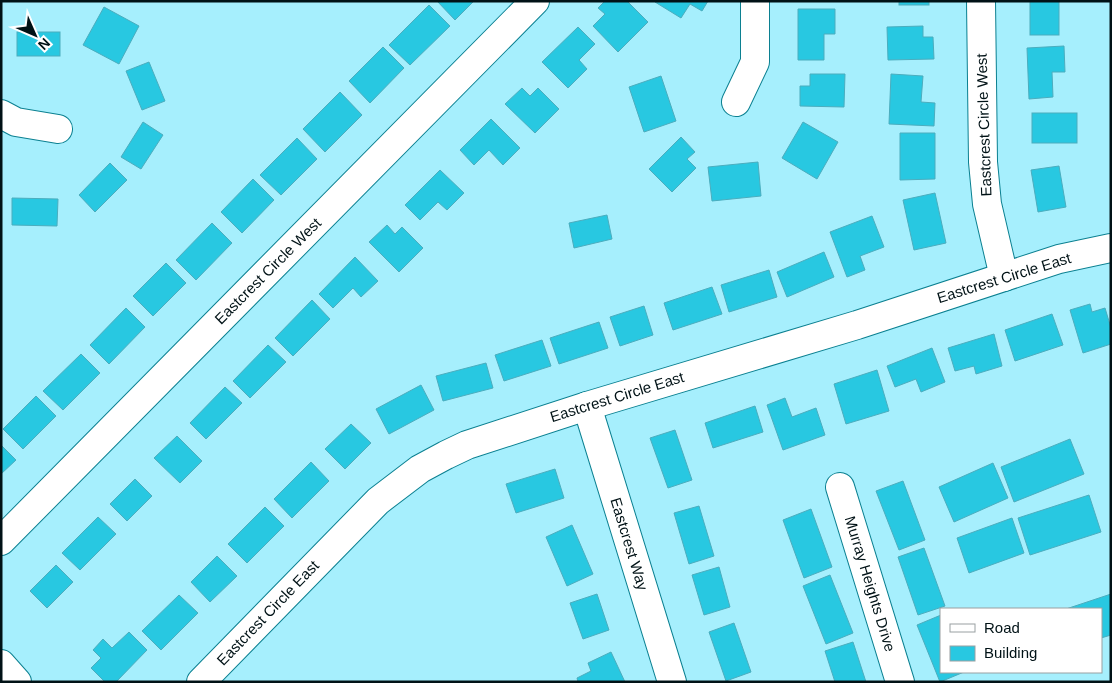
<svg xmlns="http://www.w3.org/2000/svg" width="1112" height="683" font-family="Arial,sans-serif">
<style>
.building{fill:#28c8e1;stroke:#4badbe}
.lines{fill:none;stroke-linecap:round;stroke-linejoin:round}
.minor-casing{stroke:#0b8091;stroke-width:30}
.minor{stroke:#fff;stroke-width:28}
.labels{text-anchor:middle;stroke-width:5;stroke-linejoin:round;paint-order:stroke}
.street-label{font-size:15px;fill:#001216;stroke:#fff}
</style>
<rect width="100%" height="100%" fill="#a6effd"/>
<g class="building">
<path d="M437 1H474L455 20Z"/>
<path d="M605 1H627L648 22 618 52 593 26 605 14 598 8Z"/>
<path d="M708 1 702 11 690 4 681 18 655 2Z"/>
<rect x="899" y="1" width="30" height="4"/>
<rect x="1030" y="1" width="29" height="34"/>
<path d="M429 5 450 26 410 65 389 45Z"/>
<path d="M104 7 139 26 119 64 83 45Z"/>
<path d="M798 9H835V34H824V60H798Z"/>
<path d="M923 26V37H933L934 59 888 60 887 27Z"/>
<path d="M578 27 595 44 579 60 587 69 568 88 542 62Z"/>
<rect x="17" y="32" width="43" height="24"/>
<path d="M1064 46 1065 72H1052L1053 97 1029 99 1027 48Z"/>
<path d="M383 47 404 68 370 103 349 81Z"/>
<path d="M149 62 165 101 142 110 126 71Z"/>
<path d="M810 74H845L844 107 800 106V86H810Z"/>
<path d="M891 74 923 76 921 102 935 103 934 126 889 124Z"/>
<path d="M661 76 676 121 644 132 629 87Z"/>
<path d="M522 88 530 96 538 88 559 109 535 133 505 104Z"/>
<path d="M340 92 362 115 325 152 303 129Z"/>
<rect x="1032" y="113" width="45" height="30"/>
<path d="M491 119 520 148 503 165 489 150 474 165 460 150Z"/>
<path d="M143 122 163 135 141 169 121 157Z"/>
<path d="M803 122 838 142 817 179 782 158Z"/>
<path d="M900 133H935V179L900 180Z"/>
<path d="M681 137 695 152 687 159 696 168 672 192 649 169Z"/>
<path d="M297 138 317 159 281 195 260 175Z"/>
<path d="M758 162 761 196 712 201 708 167Z"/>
<path d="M110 163 127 180 95 212 79 195Z"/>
<path d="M1059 166 1066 207 1038 212 1031 170Z"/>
<path d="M440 170 464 193 447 210 438 202 420 220 405 205Z"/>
<path d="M253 179 274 200 242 233 221 212Z"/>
<path d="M935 193 946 243 914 250 903 200Z"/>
<path d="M12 198 58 199 57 226 12 225Z"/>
<path d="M607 215 612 239 574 248 569 223Z"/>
<path d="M872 216 884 247 860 256 865 270 847 277 830 232Z"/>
<path d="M212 223 232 243 196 280 176 260Z"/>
<path d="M387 225 395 234 402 227 423 248 399 272 369 242Z"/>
<path d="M824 252 834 277 787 297 777 272Z"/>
<path d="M355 257 378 281 361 297 353 288 333 308 319 294Z"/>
<path d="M166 263 186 283 153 316 133 296Z"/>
<path d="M769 270 777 297 729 312 721 285Z"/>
<path d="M712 287 722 314 673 330 664 303Z"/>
<path d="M312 300 330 319 293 356 275 338Z"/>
<path d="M1090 304 1092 312 1105 308 1111 328V344L1083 353 1070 310Z"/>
<path d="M644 306 653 335 620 346 610 317Z"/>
<path d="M126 308 145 327 109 364 90 345Z"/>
<path d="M1052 314 1063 345 1015 361 1005 330Z"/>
<path d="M599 322 608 348 559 364 550 338Z"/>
<path d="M994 334 1002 366 976 374 974 366 955 371 948 348Z"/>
<path d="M542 340 551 366 504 381 495 355Z"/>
<path d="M268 345 286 362 250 398 233 381Z"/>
<path d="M932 348 945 382 921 392 916 379 895 387 887 366Z"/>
<path d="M81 354 100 373 63 410 43 391Z"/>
<path d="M486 363 493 388 443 401 436 376Z"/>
<path d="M877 370 889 411 846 424 834 384Z"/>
<path d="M421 385 434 410 389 434 376 409Z"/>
<path d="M225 387 242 403 206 439 190 423Z"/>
<path d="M36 396 56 416 23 449 3 429Z"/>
<path d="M785 398 792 417 816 408 825 435 783 450 767 405Z"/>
<path d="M755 406 763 432 713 448 705 423Z"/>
<path d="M351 424 371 443 345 469 325 449Z"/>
<path d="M675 430 692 480 668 488 650 438Z"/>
<path d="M177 436 202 461 180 483 154 458Z"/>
<path d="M1070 439 1084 474 1014 502 1001 467Z"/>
<path d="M1 445 16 460 1 474Z"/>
<path d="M311 462 329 481 292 518 274 499Z"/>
<path d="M993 463 1008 498 954 522 939 487Z"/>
<path d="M555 469 564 498 516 513 506 484Z"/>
<path d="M135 479 152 496 127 521 110 504Z"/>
<path d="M903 481 925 540 899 550 876 491Z"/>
<path d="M1089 495 1101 532 1030 555 1018 518Z"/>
<path d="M699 506 714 556 689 564 674 513Z"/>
<path d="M265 507 284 526 247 563 228 544Z"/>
<path d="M811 509 832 567 804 578 783 520Z"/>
<path d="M98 517 116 534 80 570 62 553Z"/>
<path d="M1012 518 1024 553 969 573 957 538Z"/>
<path d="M572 525 593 574 567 586 546 537Z"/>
<path d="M924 548 945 606 918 615 898 557Z"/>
<path d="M217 556 237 576 210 602 191 582Z"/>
<path d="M56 565 73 582 47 608 30 591Z"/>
<path d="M719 567 730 607 704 615 692 575Z"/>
<path d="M830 575 853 633 826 644 803 586Z"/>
<path d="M597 594 609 630 583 639 570 603Z"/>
<path d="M1111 594V635L1101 638V609H1066Z"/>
<path d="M179 595 198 613 161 650 142 631Z"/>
<path d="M941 615V672H964L940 682 917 625Z"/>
<path d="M734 623 751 672 726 681 709 632Z"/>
<path d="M129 632 147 650 116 682H105L91 668 101 658 93 650 103 639 112 648Z"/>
<path d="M853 642 866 682H835L825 651Z"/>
<path d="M611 652 625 682H578L577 678 591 671 588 663Z"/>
</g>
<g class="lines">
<defs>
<g id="minor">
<path d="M981 1 983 162 987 204 1004 277"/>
<path d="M736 102 755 62V1"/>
<path d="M1 114 16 122 58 129"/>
<path d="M587 406 672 682"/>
<path d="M840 487 900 682"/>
<path d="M1 541 535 1"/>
<path d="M1 664 17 682"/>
<path d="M201 682 378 501 420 469 446 455 467 445 587 406 857 325 1059 259 1111 248"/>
</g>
</defs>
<use href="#minor" class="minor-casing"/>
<use href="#minor" class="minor"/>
</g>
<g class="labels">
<g class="street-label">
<text transform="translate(984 125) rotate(-92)" y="5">Eastcrest Circle West</text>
<text transform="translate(268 271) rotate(-45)" y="5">Eastcrest Circle West</text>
<text transform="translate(1004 278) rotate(-17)" y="5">Eastcrest Circle East</text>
<text transform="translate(617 397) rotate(-17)" y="5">Eastcrest Circle East</text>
<text transform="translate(629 544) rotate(73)" y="5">Eastcrest Way</text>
<text transform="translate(870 584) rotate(73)" y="5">Murray Heights Drive</text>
<text transform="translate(268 613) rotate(-46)" y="5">Eastcrest Circle East</text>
</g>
</g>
<rect width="1112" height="683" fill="none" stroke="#001216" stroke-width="5"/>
<rect x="940" y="608" width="162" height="65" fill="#ffffff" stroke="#99a0a2"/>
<rect x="950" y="624" width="25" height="8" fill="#ffffff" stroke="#99a0a2"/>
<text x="984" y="633" font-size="15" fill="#001216">Road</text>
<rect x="950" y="646" width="25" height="15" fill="#28c8e1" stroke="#99a0a2"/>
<text x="984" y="658" font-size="15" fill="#001216">Building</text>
<g transform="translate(35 35) rotate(135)" stroke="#ffffff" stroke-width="4" paint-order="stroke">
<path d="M0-4L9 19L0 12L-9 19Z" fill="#001216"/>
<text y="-8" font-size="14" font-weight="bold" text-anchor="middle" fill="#001216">N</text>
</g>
</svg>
